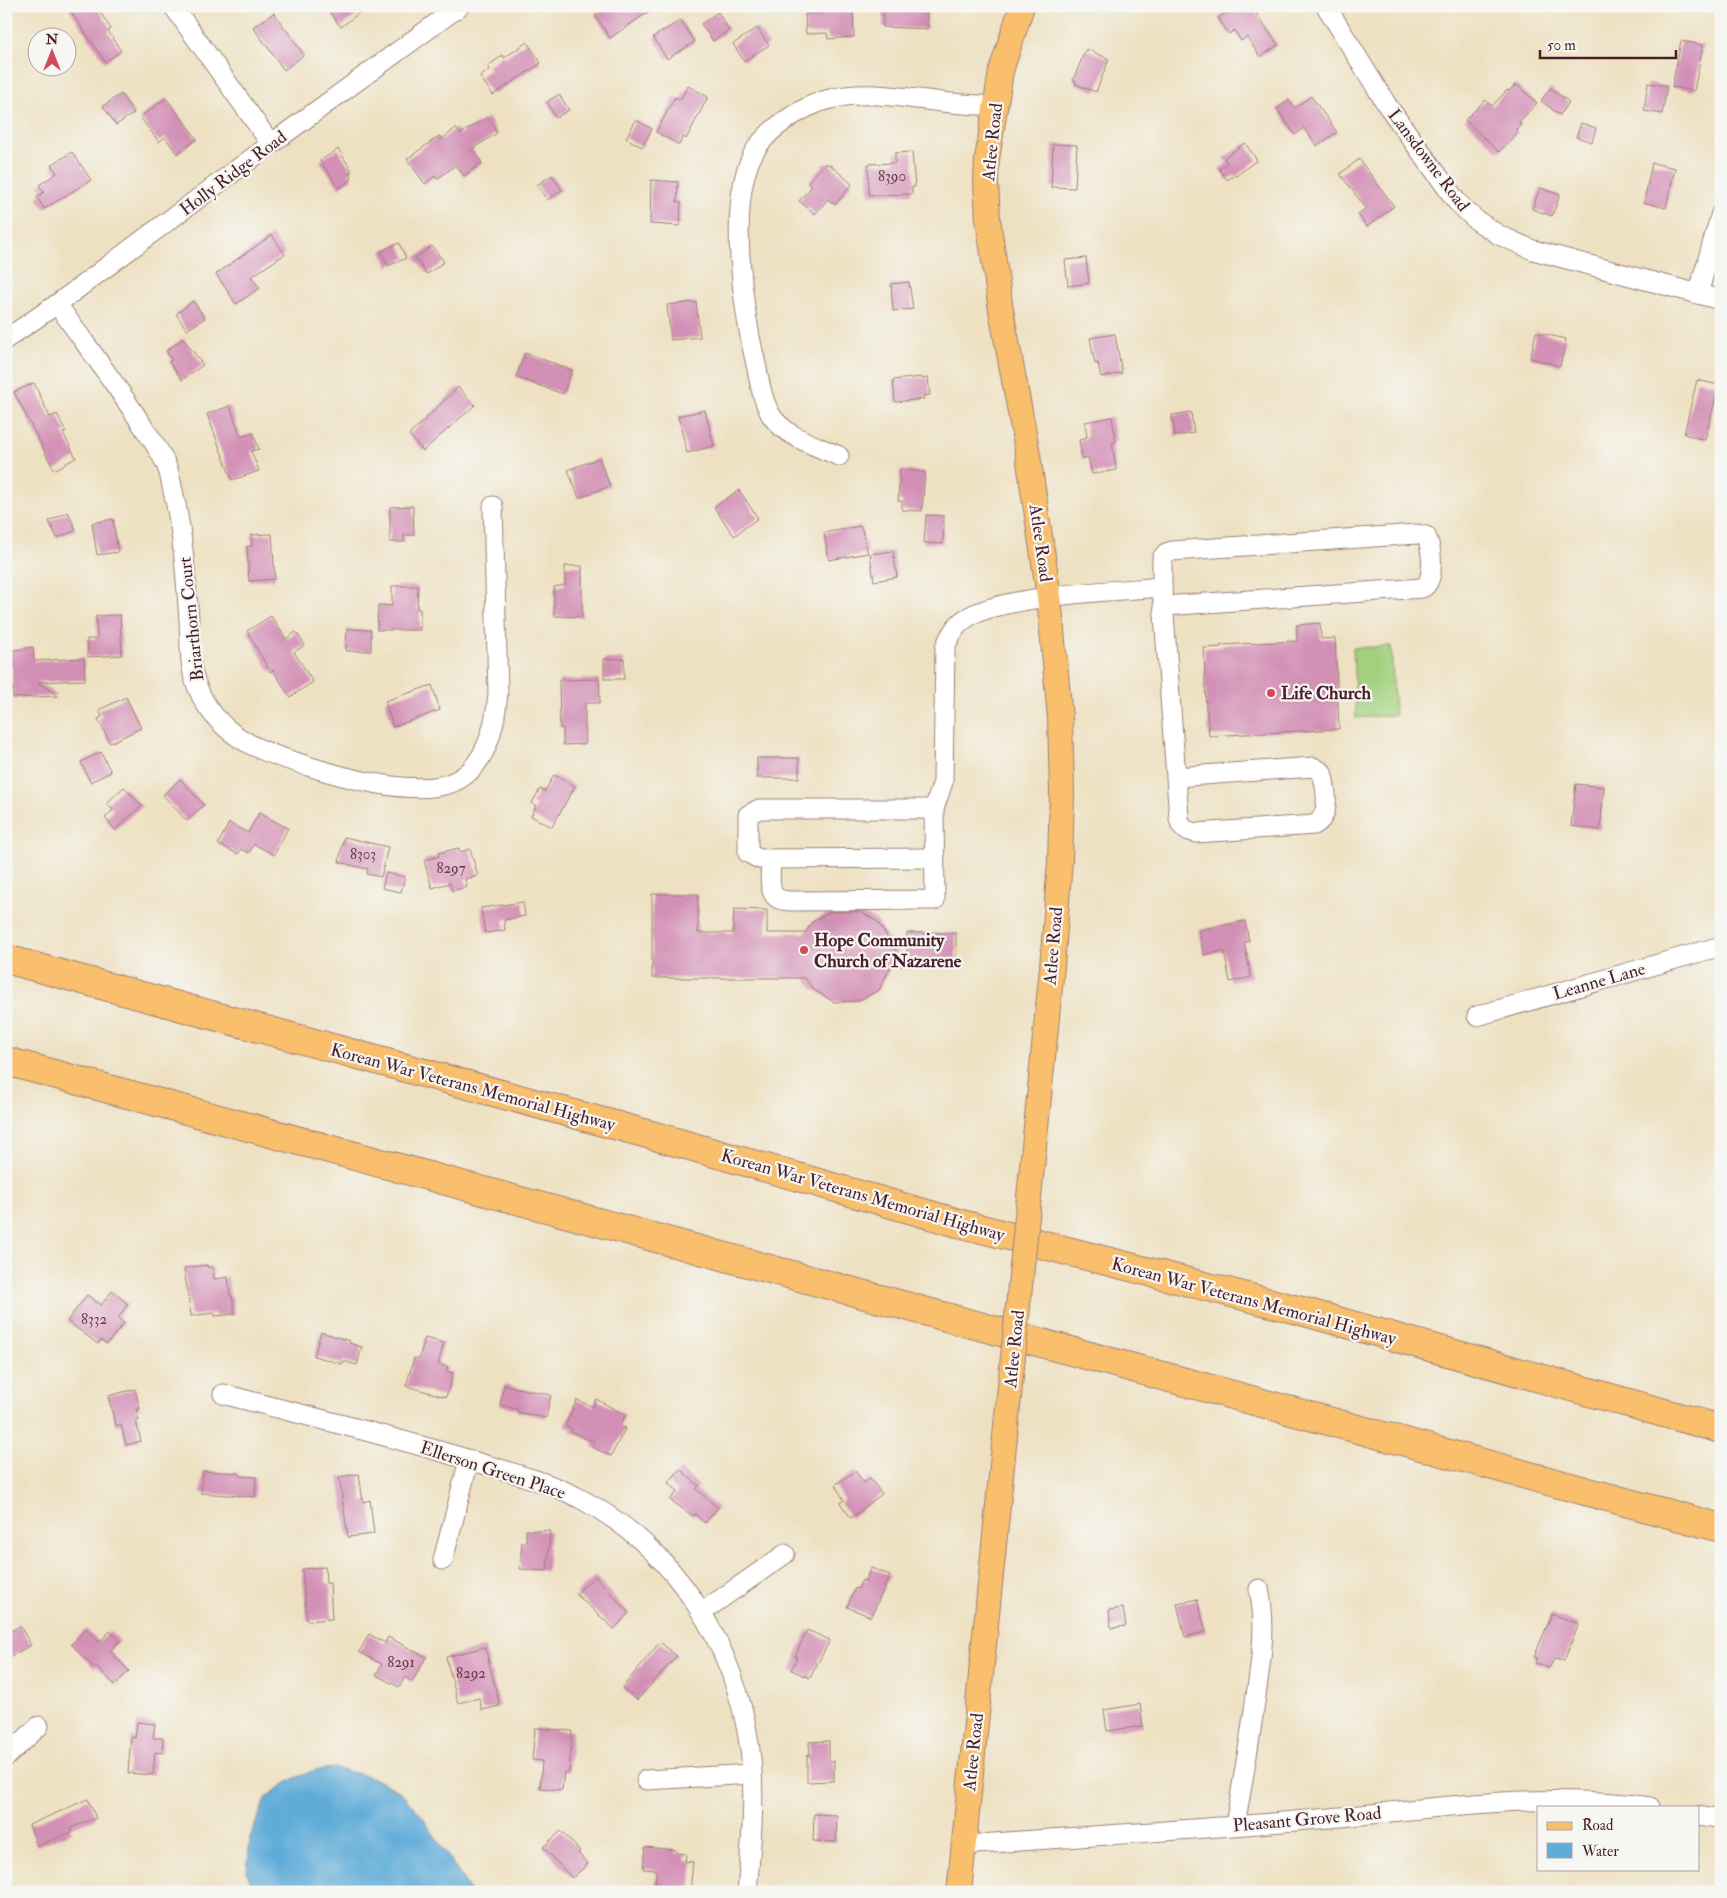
<svg xmlns="http://www.w3.org/2000/svg" width="1727" height="1898" font-family="'IM FELL Double Pica',serif">
<style>
.green{fill:#a2d07d;stroke:#767854}
.water{fill:#5facd8;stroke:#546682}
.building{fill:#d390b6}
.lines{fill:none;stroke-linecap:round;stroke-linejoin:round}
.minor-casing{stroke:#9c8076;stroke-width:21}
.major-casing{stroke:#9c8076;stroke-width:26}
.highway-casing{stroke:#9c8076;stroke-width:30}
.minor{stroke:#fff;stroke-width:19}
.major{stroke:#f9bf6d;stroke-width:24}
.highway{stroke:#f9bf6d;stroke-width:28}
.major-bridge-casing{stroke:#9c8076;stroke-width:26;stroke-linecap:butt}
.major-bridge{stroke:#f9bf6d;stroke-width:24}
.poi-dot{fill:#d1495b;stroke:#f6f6f2;stroke-width:2}
.labels{text-anchor:middle;stroke-width:4.5;stroke-linejoin:round;paint-order:stroke}
.number-label{font-size:15px;fill:#6c3b4e}
.street-label{font-size:18px;fill:#4a1f2b;stroke:#f6f6f2}
.poi-label{font-size:18px;font-weight:bold;fill:#4a1f2b;stroke:#f6f6f2;text-anchor:start}
</style>
<rect width="100%" height="100%" fill="#f6f6f2"/>
<filter id="ink" filterUnits="userSpaceOnUse"><feTurbulence type="fractalNoise" baseFrequency=".02" numOctaves="2"/><feDisplacementMap in="SourceGraphic" scale="10" xChannelSelector="R" yChannelSelector="G"/><feConvolveMatrix kernelMatrix="1 2 1 2 8 2 1 2 1" color-interpolation-filters="sRGB"/></filter>
<filter id="wash" filterUnits="userSpaceOnUse"><feTurbulence type="fractalNoise" baseFrequency=".0096" numOctaves="4" result="noise"/><feDisplacementMap in="SourceGraphic" scale="20" xChannelSelector="R" yChannelSelector="G"/><feGaussianBlur stdDeviation="1.12" result="paint"/><feColorMatrix in="noise" values="0 0 0 0 0 0 0 0 0 0 0 0 0 0 0 0 0 1.4 0 .05"/><feComposite in="paint" operator="in"/></filter>
<g filter="url(#wash)">
<rect width="100%" height="100%" fill="#eee1c2"/>
<path class="green" d="M1391 646 1395 715 1356 718 1353 648Z"/>
<path class="water" d="M335 1768 371 1777 399 1791 421 1815 471 1892H253L247 1871 250 1837 267 1796 293 1779 315 1770Z"/>
<g id="blocks">
<g class="building">
<path d="M67 6H96L111 29 108 31 121 51 105 62Z"/>
<path d="M325 6H368L341 27Z"/>
<path d="M607 6H657L610 38 595 15Z"/>
<path d="M823 6H839V10L853 8 854 37 828 39 827 33 806 34 805 14 824 13Z"/>
<path d="M883 6H927V29L883 27Z"/>
<path d="M1236 6H1251L1278 45 1260 57 1247 37 1241 41 1234 30 1229 34 1218 18Z"/>
<path d="M718 12 729 30 713 41 701 24Z"/>
<path d="M274 13 304 55 284 70 253 27Z"/>
<path d="M681 20 695 42 667 59 653 37Z"/>
<path d="M757 28 769 45 744 61 733 44Z"/>
<path d="M1681 41 1703 45 1694 91 1672 87Z"/>
<path d="M527 42 541 63 493 95 480 77 490 69 488 66 503 55 504 58Z"/>
<path d="M1086 49 1109 59 1096 92 1075 84 1076 81 1073 80Z"/>
<path d="M1648 83 1667 86 1662 114 1644 111Z"/>
<path d="M1516 84 1537 103 1519 122 1521 125 1516 130 1518 132 1499 152 1465 120 1485 100 1492 106 1507 90 1509 91Z"/>
<path d="M688 86 708 97 686 139 683 137 679 145 656 132 675 97 680 100Z"/>
<path d="M1550 88 1569 102 1560 115 1541 101Z"/>
<path d="M121 94 134 113 116 125 103 106Z"/>
<path d="M559 94 569 110 556 118 547 102Z"/>
<path d="M1311 96 1337 132 1317 146 1304 128 1295 135 1277 109 1289 100 1295 108Z"/>
<path d="M166 98 197 139 177 154 165 137 159 142 140 117Z"/>
<path d="M488 117 497 133 472 149 482 163 464 176 456 165 437 179 435 176 425 184 407 159 439 136 441 140 456 128 460 134Z"/>
<path d="M636 120 652 129 642 147 626 138Z"/>
<path d="M1581 123 1596 128 1592 142 1576 137Z"/>
<path d="M1245 143 1257 160 1236 176 1235 175 1227 180 1219 169 1227 163 1224 158Z"/>
<path d="M1053 144 1077 145 1075 188 1051 187Z"/>
<path d="M338 149 352 171 349 173 352 179 339 188 320 161Z"/>
<path d="M72 152 91 180 44 209 37 197 44 192 39 185 57 173 51 165Z"/>
<path d="M912 152 915 187H912V194L869 195 868 164 895 163V153Z"/>
<path d="M1359 159 1394 206 1367 227 1358 214 1366 208 1340 174Z"/>
<path d="M825 163 828 165 829 164 852 184 835 205 828 199 815 214 799 201 812 186 808 182Z"/>
<path d="M1652 163 1675 168 1666 208 1644 202Z"/>
<path d="M552 175 562 190 547 200 537 185Z"/>
<path d="M651 180 678 182 677 202H681L680 226 650 224Z"/>
<path d="M1540 188 1560 195 1552 216 1532 209Z"/>
<path d="M272 235 285 254 251 277 260 288 236 304 216 274Z"/>
<path d="M399 243 406 258 388 266 381 251Z"/>
<path d="M432 246 444 262 427 274 415 258Z"/>
<path d="M1086 258 1089 283 1068 286 1065 260Z"/>
<path d="M909 282 913 309 893 311 891 284Z"/>
<path d="M193 301 205 318 187 330 176 314Z"/>
<path d="M696 302 700 337 671 340 667 305Z"/>
<path d="M1536 332 1566 339 1560 366 1530 358Z"/>
<path d="M1115 334 1122 373 1101 377 1098 363 1095 364 1090 338Z"/>
<path d="M183 338 203 365 182 380 169 362 172 360 166 351Z"/>
<path d="M525 353 572 370 563 394 516 377Z"/>
<path d="M921 377V379L928 378 930 395 923 396 924 399 895 402 893 380Z"/>
<path d="M1697 380 1719 385 1705 440 1684 434Z"/>
<path d="M34 383 50 417 57 414 66 432 63 433 76 458 54 470 14 392Z"/>
<path d="M458 387 475 405 423 451 409 435Z"/>
<path d="M230 406 241 437 253 433 259 449 251 451 259 471 232 480 207 414Z"/>
<path d="M705 410 714 446 687 453 678 416Z"/>
<path d="M1191 412 1194 433 1175 436 1172 415Z"/>
<path d="M1112 417 1116 442 1112 443 1116 470 1092 474 1088 457 1082 459 1079 440 1085 439V437H1087L1085 422Z"/>
<path d="M599 458 610 486 579 498 568 470Z"/>
<path d="M900 470 925 472 922 511 902 510V501H898Z"/>
<path d="M739 490 758 518 734 536 714 507Z"/>
<path d="M413 506 414 535H404V542H390V507Z"/>
<path d="M68 512 76 530 57 538 49 521Z"/>
<path d="M926 515 944 516 943 544 924 543Z"/>
<path d="M113 519 118 552 97 555 92 523Z"/>
<path d="M861 526 868 553 829 560 824 533Z"/>
<path d="M272 534 275 579 249 581 247 546H252L251 535Z"/>
<path d="M893 551 897 577 874 581 870 554Z"/>
<path d="M565 566H582V617L554 616V587L565 585Z"/>
<path d="M392 586H418L417 609H420V630H377L378 605 392 606Z"/>
<path d="M120 615 122 655 88 657 87 639H97L96 616Z"/>
<path d="M271 616 286 639 296 632 305 645 294 652 313 682 290 697 273 670 270 672 247 631Z"/>
<path d="M1320 623 1321 639 1335 638 1339 729 1209 736 1207 711 1206 710 1204 648 1221 647V645L1297 641V625Z"/>
<path d="M347 629 371 630V651H346Z"/>
<path d="M33 647 34 661 84 658 85 680 38 682 58 696 13 698 12 668H10L8 651Z"/>
<rect x="604" y="659" width="20" height="20"/>
<path d="M599 679 600 703H585V744L563 745V728H560L559 680Z"/>
<path d="M432 685 440 710 393 727 385 701Z"/>
<path d="M126 697 141 728 110 743 98 719 102 717 99 710Z"/>
<path d="M101 752 111 772 90 782 81 762Z"/>
<rect x="757" y="758" width="42" height="20"/>
<path d="M554 775 575 786 552 827 531 816 536 806 532 803 540 789 545 791Z"/>
<path d="M180 779 204 805 187 821 163 795Z"/>
<path d="M1576 784 1604 787 1600 830 1571 826Z"/>
<path d="M124 787 142 806 115 830 105 818 113 810 107 803Z"/>
<path d="M259 813 288 828 274 855 254 844 249 853 241 849 238 854 218 844 229 823 248 833Z"/>
<path d="M344 837 388 847 381 877 367 874 368 869 339 862Z"/>
<path d="M459 848 460 852 470 849 478 876 465 879 467 887 452 891 450 883 432 888 424 860 439 856 438 853Z"/>
<path d="M386 873 405 877 401 892 382 888Z"/>
<path d="M652 894H698V933H733L734 909 767 910V933H805L812 922 830 912H861L878 922 905 966H891L879 990 858 1001 834 1002 813 989 805 978H652Z"/>
<path d="M523 902 525 916 504 920 505 930 485 933 481 908Z"/>
<path d="M1245 921 1249 941 1244 943 1251 977 1230 982 1224 951 1204 955 1199 930Z"/>
<path d="M907 933H956V967L907 966Z"/>
<path d="M207 1265V1267H213L214 1279 228 1277 230 1296H232L235 1314 215 1316 214 1313 191 1316 184 1268Z"/>
<path d="M112 1291 128 1304 118 1318 124 1323 107 1344 101 1340 98 1344 67 1321 87 1295 101 1305Z"/>
<path d="M321 1332 350 1341 349 1343 362 1347 357 1365 343 1361 342 1364 314 1356Z"/>
<path d="M425 1338 444 1343 438 1364 448 1367 446 1371 453 1373 446 1397 406 1386 414 1358 419 1359Z"/>
<path d="M504 1385 551 1395 546 1418 517 1412V1409L500 1405Z"/>
<path d="M135 1389 140 1409H136L139 1420 136 1421 141 1441 126 1445 121 1425 116 1426 108 1396Z"/>
<path d="M596 1399 625 1415 620 1426 625 1429 611 1456 592 1447 594 1442 571 1432 572 1429 565 1426 577 1400 593 1407Z"/>
<path d="M680 1469 699 1486 696 1489 718 1508 705 1523 695 1514 693 1516 670 1500 678 1491 668 1483Z"/>
<path d="M203 1471 239 1473V1476L256 1477 255 1497 201 1493Z"/>
<path d="M855 1471 864 1483 870 1478 882 1494 851 1518 840 1503 844 1500 835 1485Z"/>
<path d="M359 1474 363 1502 370 1500 374 1534 348 1537 339 1477Z"/>
<path d="M526 1530 550 1531 547 1571 520 1569 522 1542H526Z"/>
<path d="M325 1567 326 1583H330L332 1619 307 1621 302 1569Z"/>
<path d="M871 1568 890 1575 871 1617 847 1607 855 1588 858 1589 862 1580 865 1581Z"/>
<path d="M595 1576 629 1613 614 1629 576 1594Z"/>
<path d="M1197 1599 1206 1632 1185 1637 1177 1604Z"/>
<path d="M1123 1608 1126 1626 1111 1628 1109 1610Z"/>
<path d="M1552 1614 1579 1624 1564 1661 1555 1658 1549 1668 1535 1663 1537 1658 1534 1657Z"/>
<path d="M20 1626 31 1645 6 1659V1634Z"/>
<path d="M86 1629 99 1642 110 1631 120 1641 110 1651 129 1671 115 1685 96 1666 94 1668 71 1644Z"/>
<path d="M807 1630 830 1640 810 1678 791 1670 797 1658 795 1657Z"/>
<path d="M369 1634 385 1643 388 1637 426 1657 412 1682 405 1677 399 1687 376 1675 382 1664 359 1652Z"/>
<path d="M660 1642 677 1656 637 1700 622 1688Z"/>
<path d="M485 1647 500 1706 482 1710 479 1698 458 1703 446 1657Z"/>
<path d="M1140 1704 1143 1726 1107 1731 1104 1710Z"/>
<path d="M137 1722 155 1724 153 1738H163L162 1753 155 1752 153 1775 128 1773 131 1737 135 1738Z"/>
<path d="M535 1728 572 1731 569 1772H564L562 1790 540 1788 542 1761 532 1760Z"/>
<path d="M829 1741V1761H834V1781L807 1782V1756L810 1755 809 1742Z"/>
<path d="M88 1799 96 1818 70 1828 72 1832 37 1846 29 1825Z"/>
<path d="M814 1814 837 1815 836 1842 813 1841Z"/>
<path d="M561 1831 580 1851 578 1853 588 1864 572 1878 543 1847Z"/>
<path d="M645 1847 676 1850V1853L686 1854 685 1861 693 1862 690 1892H665L666 1885 655 1884 657 1870 643 1869Z"/>
</g>
</g>
</g>
<g filter="url(#ink)">
<use href="#blocks" fill-opacity="0" stroke="#9c8076" stroke-width="1"/>
<g class="lines">
<defs>
<g id="minor">
<path d="M173 6 271 144"/>
<path d="M1326 6 1387 105 1457 202 1476 220 1499 235 1533 250 1721 300"/>
<path d="M1698 294 1721 213"/>
<path d="M57 304C86 345 117 385 144 428 152 440 162 453 167 467 170 474 171 483 173 491 183 533 186 577 189 620 190 638 189 657 193 674 198 693 209 712 224 726 246 747 279 757 308 766 345 778 403 793 440 786 484 778 495 730 498 693L493 506"/>
<path d="M6 339 57 304 271 144 460 6"/>
<path d="M839 456C817 446 785 437 771 415 763 401 760 385 757 369 744 316 725 197 756 149 768 131 788 117 808 107 850 86 898 97 942 102 959 104 977 105 995 106"/>
<path d="M1162 587V558L1166 553 1172 551 1417 534 1426 536C1432 547 1436 582 1422 588L1164 606"/>
<path d="M934 809H759L748 815V853L759 859 935 858"/>
<path d="M771 859C771 869 767 891 777 898 780 900 788 901 793 901L935 900 934 809 943 782 945 647C949 638 953 629 961 622 991 595 1119 591 1162 587L1179 818 1181 825 1186 830 1196 833 1314 825C1332 816 1326 788 1322 772L1313 767 1176 777"/>
<path d="M1477 1016 1721 946"/>
<path d="M223 1394C307 1416 391 1436 473 1461 509 1472 546 1481 579 1498 675 1548 736 1644 750 1750 756 1793 751 1848 747 1892"/>
<path d="M443 1560 469 1460"/>
<path d="M702 1612 785 1554"/>
<path d="M6 1757 39 1726"/>
<path d="M646 1780 752 1774"/>
<path d="M1698 1816 1721 1820"/>
<path d="M1235 1825C1243 1782 1250 1739 1256 1696 1261 1658 1267 1628 1259 1589"/>
<path d="M964 1845C1086 1836 1208 1829 1330 1818 1436 1808 1544 1791 1650 1807"/>
</g>
<g id="major">
<path d="M1022 6 1001 71 987 159 986 182 988 219 1001 310 1028 455 1049 597 1060 718 1062 793 1060 861 1052 967 1035 1137"/>
<path d="M959 1892 1006 1426"/>
</g>
<g id="highway">
<path d="M6 959 662 1138 958 1223 1298 1310 1721 1429"/>
<path d="M6 1061 1721 1528"/>
</g>
</defs>
<use href="#minor" class="minor-casing"/>
<use href="#major" class="major-casing"/>
<use href="#highway" class="highway-casing"/>
<use href="#minor" class="minor"/>
<use href="#major" class="major"/>
<use href="#highway" class="highway"/>
<defs>
<path id="major-bridge" d="M1006 1426 1035 1137"/>
</defs>
<use href="#major-bridge" class="major-bridge-casing"/>
<use href="#major-bridge" class="major-bridge"/>
</g>
</g>
<g class="poi-dot">
<circle cx="1271" cy="693" r="5"/>
<circle cx="804" cy="950" r="5"/>
</g>
<g class="labels">
<g class="number-label">
<text x="892" y="181">8390</text>
<text x="363" y="859">8303</text>
<text x="451" y="873">8297</text>
<text x="94" y="1324">8332</text>
<text x="401" y="1667">8291</text>
<text x="471" y="1678">8292</text>
</g>
<g class="street-label">
<text transform="translate(992 142) rotate(-84)" y="6">Atlee Road</text>
<text transform="translate(1429 160) rotate(53)" y="6">Lansdowne Road</text>
<text transform="translate(233 173) rotate(-37)" y="6">Holly Ridge Road</text>
<text transform="translate(1041 543) rotate(82)" y="6">Atlee Road</text>
<text transform="translate(191 619) rotate(-96)" y="6">Briarthorn Court</text>
<text transform="translate(1053 946) rotate(-85)" y="6">Atlee Road</text>
<text transform="translate(1599 981) rotate(-16)" y="6">Leanne Lane</text>
<text transform="translate(473 1087) rotate(15)" y="6">Korean War Veterans Memorial Highway</text>
<text transform="translate(863 1195) rotate(16)" y="6">Korean War Veterans Memorial Highway</text>
<text transform="translate(1254 1301) rotate(15)" y="6">Korean War Veterans Memorial Highway</text>
<text transform="translate(1014 1349) rotate(-84)" y="6">Atlee Road</text>
<text transform="translate(493 1470) rotate(18)" y="6">Ellerson Green Place</text>
<text transform="translate(973 1752) rotate(-84)" y="6">Atlee Road</text>
<text transform="translate(1307 1819) rotate(-5)" y="6">Pleasant Grove Road</text>
</g>
<g class="poi-label">
<text x="1281" y="699">Life Church</text>
<text x="814" y="946">Hope Community<tspan x="814" dy="21">Church of Nazarene</tspan></text>
</g>
</g>
<rect width="1727" height="1898" fill="none" stroke="#f6f6f2" stroke-width="25"/>
<rect x="1537" y="1806" width="162" height="65" fill="#f6f6f2" stroke="#b1a0a2"/>
<rect x="1547" y="1822" width="25" height="8" fill="#f9bf6d" stroke="#b1a0a2"/>
<text x="1582" y="1830" font-size="15" fill="#4a1f2b">Road</text>
<rect x="1547" y="1843" width="25" height="15" fill="#5facd8" stroke="#b1a0a2"/>
<text x="1582" y="1856" font-size="15" fill="#4a1f2b">Water</text>
<g transform="translate(52 52)"><circle r="24" fill="#f6f6f2" stroke="#b1a0a2"/>
<path d="M0-4L9 19L0 12L-9 19Z" fill="#d1495b"/>
<text y="-8" font-size="14" font-weight="bold" text-anchor="middle" fill="#4a1f2b">N</text>
</g>
<path d="M1540 50v8h136v-8" fill="none" stroke="#4a1f2b" stroke-width="2.5"/>
<text x="1547" y="50" font-size="15" fill="#4a1f2b" stroke="#f6f6f2" stroke-width="4" paint-order="stroke">50 m</text>
</svg>
